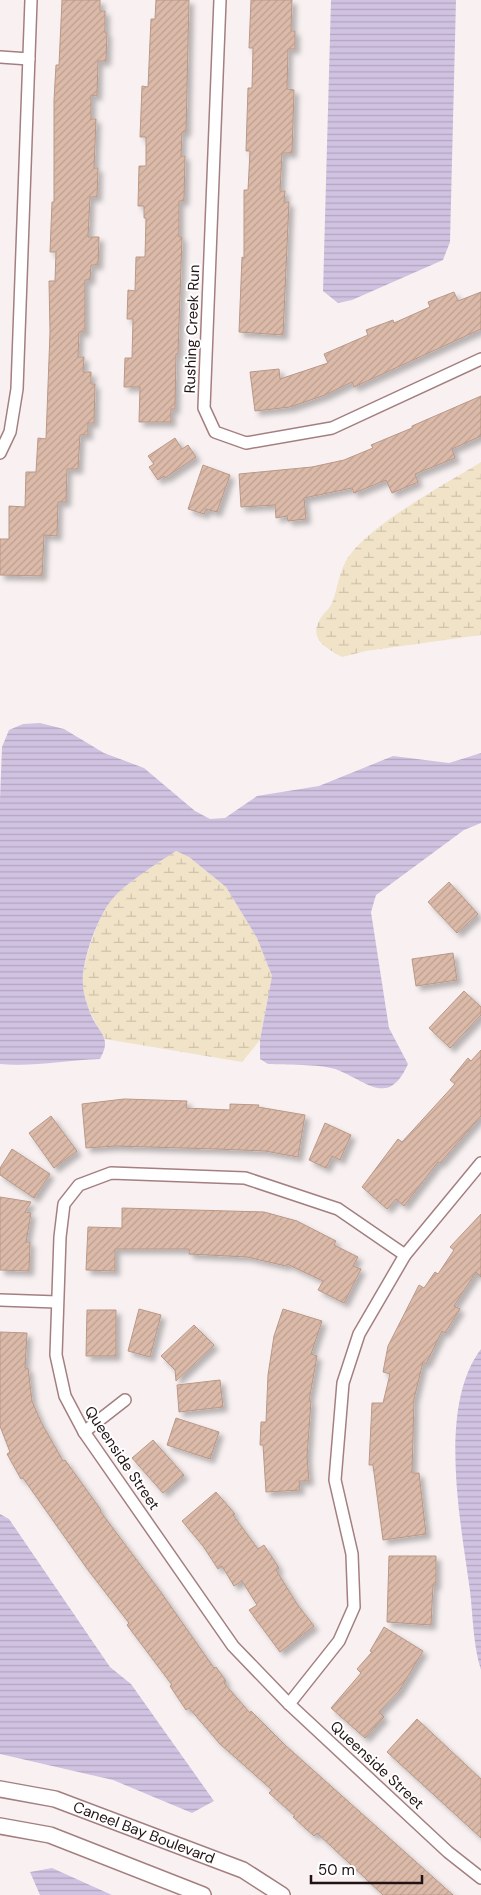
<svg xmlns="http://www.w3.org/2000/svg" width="481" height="1895" font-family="'DM Sans',sans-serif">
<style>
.wetland{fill:url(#wetland-marsh)}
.water{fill:url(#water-rules)}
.building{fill:url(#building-hatch);stroke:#b99887;filter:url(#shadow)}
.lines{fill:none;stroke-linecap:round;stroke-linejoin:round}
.minor-casing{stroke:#a47f81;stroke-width:14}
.tertiary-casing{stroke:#a47f81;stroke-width:18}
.minor{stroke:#fff;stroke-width:11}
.tertiary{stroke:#fff;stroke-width:15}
.labels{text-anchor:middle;stroke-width:4;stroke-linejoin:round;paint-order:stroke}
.street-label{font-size:15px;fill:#211314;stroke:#fff}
</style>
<defs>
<pattern id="wetland-marsh" width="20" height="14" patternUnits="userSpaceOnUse" patternTransform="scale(1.25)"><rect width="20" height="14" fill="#f1e3c8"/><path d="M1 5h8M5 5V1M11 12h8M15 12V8" fill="none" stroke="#cec2ab"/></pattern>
<pattern id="water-rules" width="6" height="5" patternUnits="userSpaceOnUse" patternTransform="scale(1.25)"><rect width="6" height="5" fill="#d0c2e1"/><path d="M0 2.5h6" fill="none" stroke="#b2a6c0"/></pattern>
<pattern id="building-hatch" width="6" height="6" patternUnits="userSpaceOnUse" patternTransform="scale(1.25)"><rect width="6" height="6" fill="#dcbaa9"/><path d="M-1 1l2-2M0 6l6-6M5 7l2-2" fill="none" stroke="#bc9f91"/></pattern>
<filter id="shadow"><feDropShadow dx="4.5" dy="4.5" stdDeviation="2.5" flood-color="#0004"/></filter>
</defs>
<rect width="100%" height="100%" fill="#f9f1f1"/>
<g class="wetland">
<path d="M481 462V635L366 651 342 657C328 649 309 640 319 621 322 614 329 610 332 603 338 588 339 570 349 556 374 522 444 485 481 462Z"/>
<path d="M176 851 189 857 226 887 257 938 272 976 260 1040 242 1062 105 1039C96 1023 84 1005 83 986 81 965 97 920 109 903 121 886 159 862 176 851Z"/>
</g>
<g class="water">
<path d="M331 0H456L450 242 443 260 352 300 338 303 323 291Z"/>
<path d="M40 723 64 729 104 753 144 768 195 811 210 819 225 818 257 796 319 786 393 756 449 763 481 753V823L464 830 376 895 371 912 389 1028 408 1064C388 1109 366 1080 335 1069 320 1064 285 1065 268 1064L260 1059V1040L272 976 257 938 226 887 189 857 176 851C159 862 121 886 110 902 96 921 81 963 83 985 83 994 88 1007 91 1015 100 1035 112 1037 100 1059 66 1060 33 1067 0 1064V800L2 747 9 730 23 724Z"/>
<path d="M481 1349V1670C473 1645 473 1616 470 1591 461 1523 437 1407 481 1349Z"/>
<path d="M0 1514 9 1519 110 1667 131 1684 214 1801 192 1813 113 1780 0 1754Z"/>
<path d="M52 1868 112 1895H40L30 1872Z"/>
</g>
<g class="building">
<path d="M62 0H100V11H105V33H107L106 61H98L97 96 91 95V119H96L94 168H98L97 197H90L88 237H99L98 265H91L90 280H85V332H79L78 357H84L83 372H91V384H95L94 423H88V435H80L78 469H67L66 502H58L57 536 44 535 42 576 0 575V539H9V506L25 507 26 472H36L38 438 46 439 50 332 49 281H55L56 252H50L52 202H54V100L56 65H59Z"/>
<path d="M156 0H189L186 132H182L181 156H185L184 201H179V237H182L178 354H176L175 409H171V422H139L140 387H124L125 358H132L133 319H127L128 290 135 291 136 257H145L146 218H144V206H138L139 166H146V137H140L142 86 148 87 151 19H155Z"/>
<path d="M251 0H292L291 31H295V49H288L287 89 294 90 292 153H282L280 191H285L284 202H289L283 335 239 332 242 257 244 258V190H248L250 151H246L248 88H252L253 48H249Z"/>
<path d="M454 292 458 301 481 292V329L354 387 352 382 325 395 290 407 255 411 250 372 279 369 280 379 328 363 324 354 368 335 366 330 393 320 394 323 430 307 428 302Z"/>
<path d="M481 396V436L452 449 455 458 415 474 418 482 392 493 386 480 354 493 352 488 304 498 306 519 288 521 287 516 276 518 275 505 241 507 239 474 312 467 344 460 373 448 371 445 412 428V426Z"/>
<path d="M175 438 182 449 188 445 196 457 165 478 164 476 158 480 149 467 154 464 148 456Z"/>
<path d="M203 465 230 475 217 512 206 509 204 514 188 509Z"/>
<path d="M449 882 478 914 457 933 428 902Z"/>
<path d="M453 953 457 980 416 986 412 959Z"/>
<path d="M464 991 481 1007V1015L450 1048 429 1028Z"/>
<path d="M481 1050V1116L440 1163 438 1162 404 1206 396 1199 387 1209 362 1187 398 1139 402 1142 455 1084 450 1080 468 1058 471 1061Z"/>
<path d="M124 1099 187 1101 186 1108 230 1110V1104L259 1105 258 1107 305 1115 298 1157 265 1151 217 1149 115 1146 86 1148 82 1104Z"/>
<path d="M51 1116 77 1151 54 1168 29 1133Z"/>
<path d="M325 1123 351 1135 340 1160 332 1156 326 1168 309 1160Z"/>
<path d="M12 1149 50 1174 34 1198 0 1175V1168Z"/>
<path d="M0 1197 31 1202 25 1212 31 1213 26 1242H30L29 1271 0 1270Z"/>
<path d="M122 1208 264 1212 297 1221 336 1241 334 1245 358 1257 353 1266 361 1269 344 1303 318 1290 323 1281 287 1264 286 1266 247 1257 189 1254V1249H115V1271L86 1270 88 1227 122 1228Z"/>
<path d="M481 1214V1277L476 1272 454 1306 460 1309 445 1333 442 1331 426 1364 423 1362 414 1399 412 1473H419L426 1534 383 1540 373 1465H369L372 1403H383L390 1374 383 1372 388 1346 419 1285 424 1288 435 1272 438 1274 454 1250 450 1247Z"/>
<path d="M139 1309 161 1315 150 1357 128 1351Z"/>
<path d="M283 1309 322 1321 311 1354 317 1356 309 1401H311L307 1457 309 1481H299L300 1490 266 1492 263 1445H260L261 1422H266L268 1375 274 1336Z"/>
<path d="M87 1310H116V1356H86Z"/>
<path d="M194 1325 214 1345 176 1381 175 1370 161 1356Z"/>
<path d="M0 1332 27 1333 25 1368H28L32 1401 41 1422 63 1461 65 1460 101 1510 100 1511 160 1591 214 1668 216 1667 226 1681 224 1683 250 1713 251 1711 285 1745 453 1895H383L317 1833 314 1836 293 1817 295 1816 269 1793 272 1790 220 1744 189 1708 186 1710 170 1686 172 1685 127 1625 129 1623 88 1570 23 1478 21 1479 7 1454 10 1452 0 1426Z"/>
<path d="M220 1380 223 1407 179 1412 177 1385Z"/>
<path d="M176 1418 219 1432 210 1459 167 1445Z"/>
<path d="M153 1440 184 1475 163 1493 132 1458Z"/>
<path d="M216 1492 235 1514 233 1515 258 1549 264 1545 279 1568 276 1570 297 1604 314 1626 280 1652 249 1610 257 1605 242 1581 234 1586 222 1566 218 1569 203 1546 182 1521Z"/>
<path d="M389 1556H436V1585H433L431 1625 387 1622Z"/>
<path d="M384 1627 423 1651 399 1691 379 1712 384 1717 365 1738 331 1708 361 1673 357 1669 372 1652 370 1651Z"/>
<path d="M417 1719 481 1779V1838L387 1752Z"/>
</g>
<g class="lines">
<defs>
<g id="minor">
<path d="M220 0 204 408 215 432 246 443 332 428 481 359"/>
<path d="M0 57 29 59"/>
<path d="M0 453 10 432 17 389 31 0"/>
<path d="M405 1255 338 1209 245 1178 111 1173 79 1185 64 1204 60 1237 56 1355 65 1396 84 1432 233 1646 289 1704 448 1852 481 1878"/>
<path d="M0 1300 57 1302"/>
<path d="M84 1432 125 1400"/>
<path d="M289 1704 339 1641 354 1607 352 1554 335 1480 343 1383 359 1334 405 1255 481 1163"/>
</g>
<g id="tertiary">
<path id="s1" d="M0 1789 55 1799 243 1870 282 1895"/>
<path d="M0 1826 50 1835 203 1895"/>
</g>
</defs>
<use href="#minor" class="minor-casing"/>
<use href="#tertiary" class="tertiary-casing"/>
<use href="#minor" class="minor"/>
<use href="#tertiary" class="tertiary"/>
</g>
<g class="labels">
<g class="street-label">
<text transform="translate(192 329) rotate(-88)" y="5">Rushing Creek Run</text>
<text transform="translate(122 1458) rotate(56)" y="5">Queenside Street</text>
<text transform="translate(377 1765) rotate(43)" y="5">Queenside Street</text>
<text dy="5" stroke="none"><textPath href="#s1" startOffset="151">Caneel Bay Boulevard</textPath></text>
</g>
</g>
<path d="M311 1875v8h111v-8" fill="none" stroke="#211314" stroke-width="2.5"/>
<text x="318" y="1875" font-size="15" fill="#211314" stroke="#ffffff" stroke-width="4" paint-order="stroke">50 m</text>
</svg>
